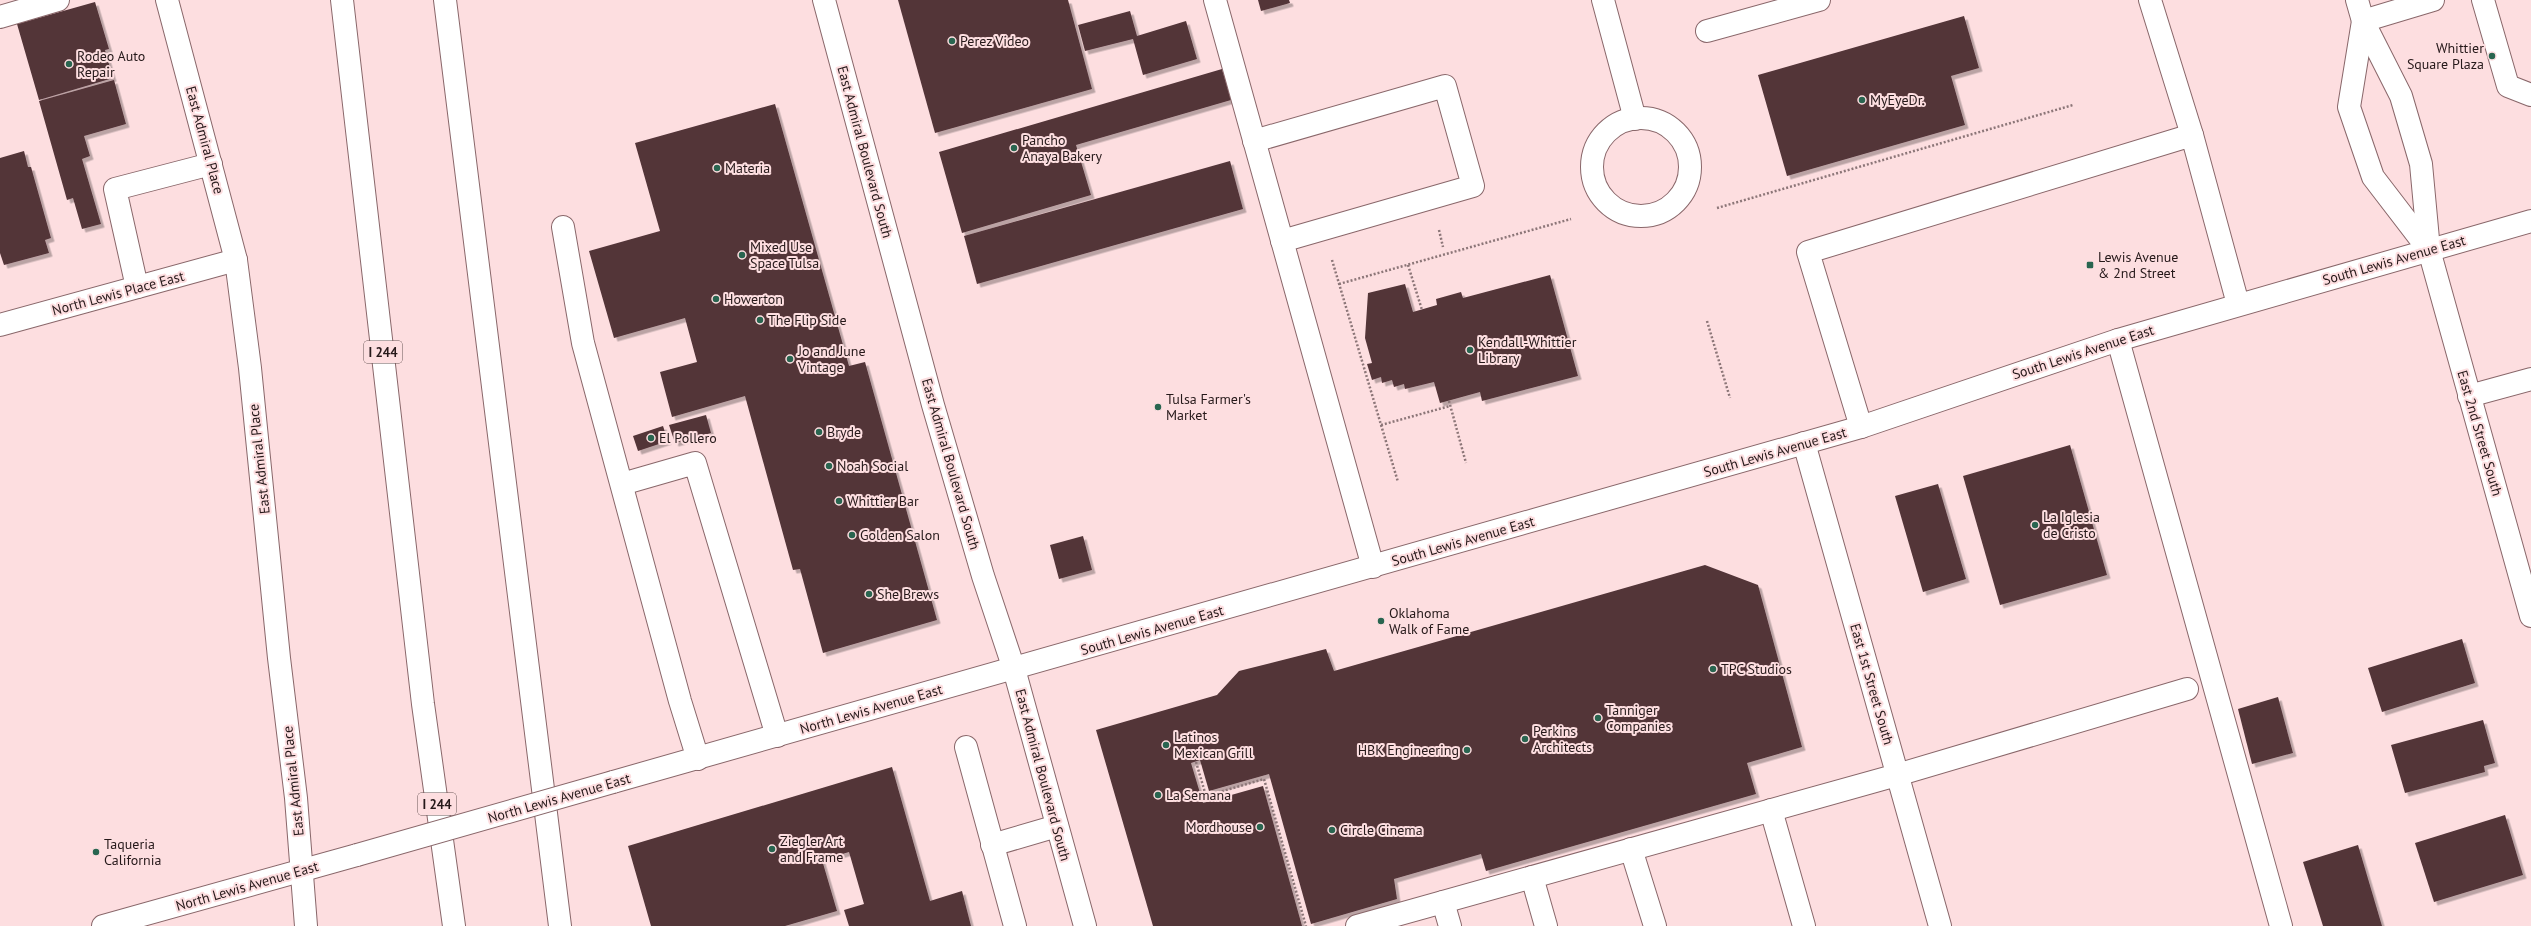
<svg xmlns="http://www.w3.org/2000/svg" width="2531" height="926" font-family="'PT Sans',sans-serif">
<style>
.building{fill:#523438;filter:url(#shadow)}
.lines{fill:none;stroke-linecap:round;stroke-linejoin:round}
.minor-casing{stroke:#89676a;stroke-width:24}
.major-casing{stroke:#89676a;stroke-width:24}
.highway-casing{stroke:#89676a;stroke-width:24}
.path{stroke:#8c7678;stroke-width:2.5;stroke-dasharray:2 2;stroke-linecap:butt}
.minor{stroke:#fff;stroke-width:22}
.major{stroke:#fff;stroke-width:22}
.highway{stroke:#fff;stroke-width:22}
.major-bridge-casing{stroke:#89676a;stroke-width:24;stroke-linecap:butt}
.major-bridge{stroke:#fff;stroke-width:22}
.poi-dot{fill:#296550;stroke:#fddee0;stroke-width:1.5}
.labels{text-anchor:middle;stroke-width:4;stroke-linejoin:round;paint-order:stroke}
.shield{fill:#fddee0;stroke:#665455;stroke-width:1}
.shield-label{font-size:13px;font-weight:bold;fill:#26191a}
.poi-label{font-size:14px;fill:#26191a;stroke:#fddee0;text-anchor:start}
.street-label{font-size:14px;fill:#26191a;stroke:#fddee0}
</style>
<defs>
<filter id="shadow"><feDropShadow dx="3.5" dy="3.5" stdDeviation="0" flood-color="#0004"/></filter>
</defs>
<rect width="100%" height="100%" fill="#fddee0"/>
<g class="building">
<path d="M898 0H1068L1092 89 935 133Z"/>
<path d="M1258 0H1289L1290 3 1261 11Z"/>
<path d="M95 2 109 49 105 50 113 78 39 100 17 24Z"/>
<path d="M1130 11 1137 36 1186 21 1197 59 1143 75 1133 39 1085 51 1078 25Z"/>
<path d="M1964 16 1979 68 1951 76 1965 125 1787 176 1758 75Z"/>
<path d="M1222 69 1231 100 1076 145 1091 195 962 233 939 152Z"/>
<path d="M114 80 126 124 84 136 90 156 82 159 101 224 82 229 73 198 67 200 39 101Z"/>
<path d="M775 104 849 366 865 362 937 620 823 653 800 569 793 570 745 396 672 417 660 372 697 362 685 318 614 338 589 251 660 231 635 143Z"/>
<path d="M24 151 28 167H31L51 238 45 240 49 253 4 265 0 253V158Z"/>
<path d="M1230 161 1243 209 977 284 964 236Z"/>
<path d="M1550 275 1578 376 1482 401 1480 392 1440 403 1434 382 1405 389 1404 384 1394 387 1392 380 1382 383 1381 377 1372 380 1367 364 1372 363 1365 338 1368 293 1405 284 1413 312 1437 305 1436 299 1461 292 1463 298Z"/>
<path d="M706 415 711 433 675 443 669 425Z"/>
<path d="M663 426 668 441 638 451 633 436Z"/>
<path d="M2070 445 2107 575 2000 605 1963 476Z"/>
<path d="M1938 484 1966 579 1923 592 1895 496Z"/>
<path d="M1083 536 1092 570 1059 579 1050 545Z"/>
<path d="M1705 565 1758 585 1802 747 1747 763 1756 794 1486 871 1481 854 1394 879 1397 899 1311 924 1269 774 1209 791 1200 760 1191 763 1203 803 1263 786 1302 926H1153L1096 730 1217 695 1239 671 1326 649 1334 671Z"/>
<path d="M2462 639 2475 683 2382 712 2368 668Z"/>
<path d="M2278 697 2293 753 2252 764 2238 709Z"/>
<path d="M2483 720 2495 763 2484 766 2485 772 2405 793 2391 745Z"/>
<path d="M892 767 930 901 962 891 971 926H849L844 910 864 904 849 852 822 860 837 911 785 926H651L628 846Z"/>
<path d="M2505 815 2523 875 2434 902 2415 843Z"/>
<path d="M2358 845 2382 926H2323L2303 862Z"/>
</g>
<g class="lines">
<defs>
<g id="minor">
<path d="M1215 0 1373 567"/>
<path d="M1603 0 1635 119"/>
<path d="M2150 0 2192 135"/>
<path d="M2357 0 2363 21 2401 96 2421 164 2429 250 2531 616"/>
<path d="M2483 0 2508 86 2531 95"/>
<path d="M0 17 58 0"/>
<path d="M2363 21 2349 107 2373 177 2429 250"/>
<path d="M2363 21 2433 0"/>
<path d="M1707 31 1819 0"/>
<circle cx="1641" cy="167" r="49"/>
<path d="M1254 141 1445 86 1473 186 1282 241"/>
<path d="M563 227 583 343 680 701 698 759"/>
<path d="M137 287 115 189 211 164"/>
<path d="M0 325 236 260"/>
<path d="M2118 340 2281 926"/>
<path d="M2469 396 2531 379"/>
<path d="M1861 427 1808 252 2192 135 2238 304"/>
<path d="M1804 443 1940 926"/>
<path d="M622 484 695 463 777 736"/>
<path d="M966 747 1015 926"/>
<path d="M1771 810 1804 926"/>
<path d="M992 845 1057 826"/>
<path d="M1631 849 1655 926"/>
<path d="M1532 877 1546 926"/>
<path d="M1443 902 1450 926"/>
<path d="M1357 926 1897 775 2187 689"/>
</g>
<g id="major">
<path d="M167 0 236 260 250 368 279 658 296 798 306 926"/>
<path d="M824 0 933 405 983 576 1014 669 1085 926"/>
<path d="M613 782 1861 427 2118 340 2531 221"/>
<path d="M103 926 357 855"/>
</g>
<g id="highway">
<path d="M342 0 423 704 454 926"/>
<path d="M445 0 560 926"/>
</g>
</defs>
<use href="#minor" class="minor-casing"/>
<use href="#major" class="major-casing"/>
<use href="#highway" class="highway-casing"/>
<g class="path">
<path d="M1717 208 2073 105"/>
<path d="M1439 230 1443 247"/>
<path d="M1332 260 1398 482"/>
<path d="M1408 265 1422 310"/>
<path d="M1339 284 1571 219"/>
<path d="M1707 321 1730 398"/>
<path d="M1449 401 1466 463"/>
<path d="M1381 425 1450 406"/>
<path d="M1196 762 1206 796 1264 779 1306 926"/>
</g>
<use href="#minor" class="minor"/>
<use href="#major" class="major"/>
<use href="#highway" class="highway"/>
<defs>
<path id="major-bridge" d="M357 855 613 782"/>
</defs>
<use href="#major-bridge" class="major-bridge-casing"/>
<use href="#major-bridge" class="major-bridge"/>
</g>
<g class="poi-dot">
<circle cx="952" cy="41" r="4"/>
<circle cx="2492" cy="56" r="4"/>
<circle cx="69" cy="64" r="4"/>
<circle cx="1862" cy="100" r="4"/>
<circle cx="1014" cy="148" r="4"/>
<circle cx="717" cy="168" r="4"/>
<circle cx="742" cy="255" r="4"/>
<rect x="2086" y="261" width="8" height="8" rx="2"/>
<circle cx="716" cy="299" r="4"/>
<circle cx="760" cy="320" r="4"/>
<circle cx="1470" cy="350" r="4"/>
<circle cx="790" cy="359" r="4"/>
<circle cx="1158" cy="407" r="4"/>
<circle cx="819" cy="432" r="4"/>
<circle cx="651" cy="438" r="4"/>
<circle cx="829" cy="466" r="4"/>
<circle cx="839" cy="501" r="4"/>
<circle cx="2035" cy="525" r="4"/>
<circle cx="852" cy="535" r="4"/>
<circle cx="869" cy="594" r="4"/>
<circle cx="1381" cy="621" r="4"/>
<circle cx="1713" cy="669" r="4"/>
<circle cx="1598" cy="718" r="4"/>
<circle cx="1525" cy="739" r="4"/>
<circle cx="1166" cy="745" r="4"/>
<circle cx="1467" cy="750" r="4"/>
<circle cx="1158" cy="795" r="4"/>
<circle cx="1260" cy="827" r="4"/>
<circle cx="1332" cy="830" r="4"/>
<circle cx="772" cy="849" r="4"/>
<circle cx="96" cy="852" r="4"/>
</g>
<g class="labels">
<g class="shield">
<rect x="364" y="341" width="38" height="22" rx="3"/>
<rect x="418" y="793" width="38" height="22" rx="3"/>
</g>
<g class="shield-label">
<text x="383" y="357">I 244</text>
<text x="437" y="809">I 244</text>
</g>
<g class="poi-label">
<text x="960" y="46">Perez Video</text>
<text x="2484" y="53" text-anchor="end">Whittier<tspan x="2484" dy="16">Square Plaza</tspan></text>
<text x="77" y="61">Rodeo Auto<tspan x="77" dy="16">Repair</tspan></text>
<text x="1870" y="105">MyEyeDr.</text>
<text x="1022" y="145">Pancho<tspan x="1022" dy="16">Anaya Bakery</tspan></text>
<text x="725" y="173">Materia</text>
<text x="750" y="252">Mixed Use<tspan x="750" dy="16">Space Tulsa</tspan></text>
<text x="2098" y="262">Lewis Avenue<tspan x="2098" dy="16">&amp; 2nd Street</tspan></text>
<text x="724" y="304">Howerton</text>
<text x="768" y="325">The Flip Side</text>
<text x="1478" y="347">Kendall-Whittier<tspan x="1478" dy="16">Library</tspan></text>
<text x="798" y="356">Jo and June<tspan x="798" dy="16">Vintage</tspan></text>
<text x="1166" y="404">Tulsa Farmer's<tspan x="1166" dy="16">Market</tspan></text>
<text x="827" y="437">Bryde</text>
<text x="659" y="443">El Pollero</text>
<text x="837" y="471">Noah Social</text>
<text x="847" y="506">Whittier Bar</text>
<text x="2043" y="522">La Iglesia<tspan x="2043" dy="16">de Cristo</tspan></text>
<text x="860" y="540">Golden Salon</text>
<text x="877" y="599">She Brews</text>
<text x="1389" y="618">Oklahoma<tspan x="1389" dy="16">Walk of Fame</tspan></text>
<text x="1721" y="674">TPC Studios</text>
<text x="1606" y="715">Tanniger<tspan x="1606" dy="16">Companies</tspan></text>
<text x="1533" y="736">Perkins<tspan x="1533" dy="16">Architects</tspan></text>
<text x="1174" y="742">Latinos<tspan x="1174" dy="16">Mexican Grill</tspan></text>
<text x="1459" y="755" text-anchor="end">HBK Engineering</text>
<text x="1166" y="800">La Semana</text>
<text x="1252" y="832" text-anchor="end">Mordhouse</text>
<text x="1340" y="835">Circle Cinema</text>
<text x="780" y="846">Ziegler Art<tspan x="780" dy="16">and Frame</tspan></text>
<text x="104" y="849">Taqueria<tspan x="104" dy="16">California</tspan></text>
</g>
<g class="street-label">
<text transform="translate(205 140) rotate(75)" y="5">East Admiral Place</text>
<text transform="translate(865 152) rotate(75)" y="5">East Admiral Boulevard South</text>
<text transform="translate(2394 260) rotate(-16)" y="5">South Lewis Avenue East</text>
<text transform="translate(118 293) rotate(-15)" y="5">North Lewis Place East</text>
<text transform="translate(2083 352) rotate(-18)" y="5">South Lewis Avenue East</text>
<text transform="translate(2480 433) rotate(74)" y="5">East 2nd Street South</text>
<text transform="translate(1775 452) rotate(-16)" y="5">South Lewis Avenue East</text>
<text transform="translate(259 459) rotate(-96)" y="5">East Admiral Place</text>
<text transform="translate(951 464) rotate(74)" y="5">East Admiral Boulevard South</text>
<text transform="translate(1463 541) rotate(-16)" y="5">South Lewis Avenue East</text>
<text transform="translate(1152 630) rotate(-16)" y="5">South Lewis Avenue East</text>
<text transform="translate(1872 684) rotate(74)" y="5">East 1st Street South</text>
<text transform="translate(871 709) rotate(-16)" y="5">North Lewis Avenue East</text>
<text transform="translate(1043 775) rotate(75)" y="5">East Admiral Boulevard South</text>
<text transform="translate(293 781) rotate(-96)" y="5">East Admiral Place</text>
<text transform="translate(559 798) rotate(-16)" y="5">North Lewis Avenue East</text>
<text transform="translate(247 886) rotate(-16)" y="5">North Lewis Avenue East</text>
</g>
</g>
</svg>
